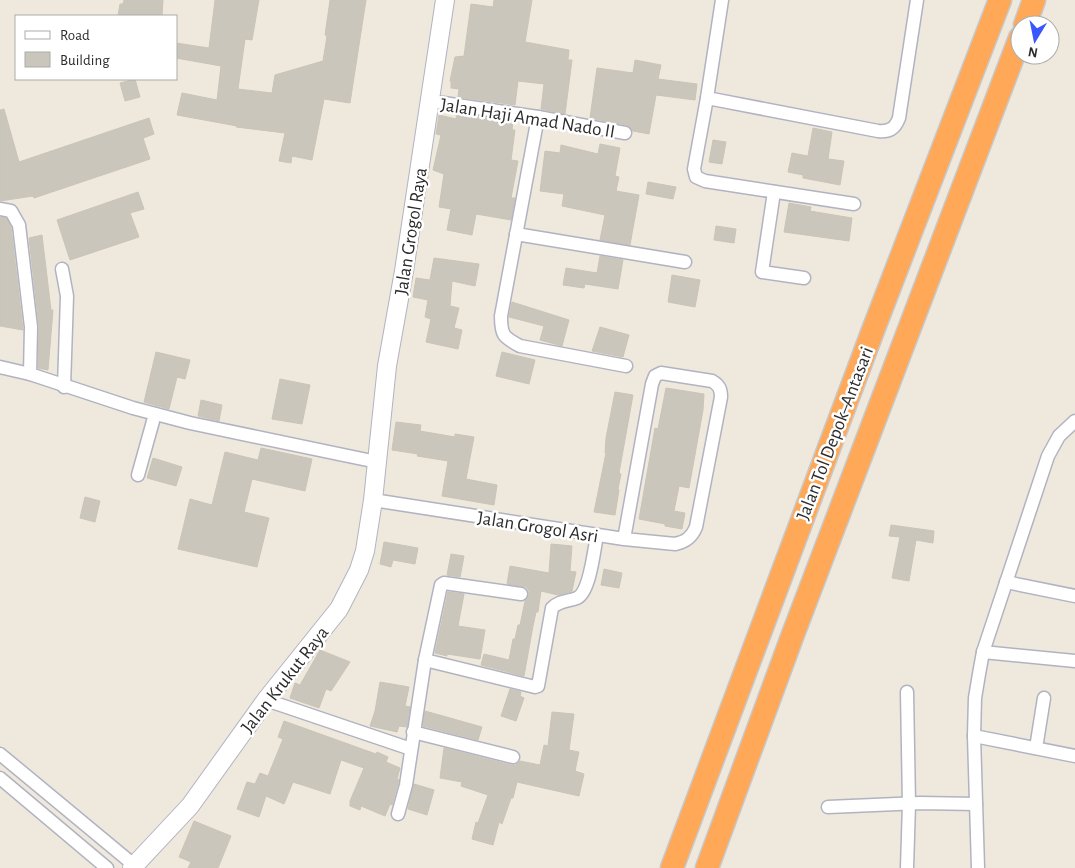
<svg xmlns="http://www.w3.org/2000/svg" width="1075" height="868" font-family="'Alegreya Sans',sans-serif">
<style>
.building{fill:#cac6bc;stroke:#cbc4b6}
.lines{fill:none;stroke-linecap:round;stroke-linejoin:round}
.street-casing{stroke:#b1b3c1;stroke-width:15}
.secondary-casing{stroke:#b1b3c1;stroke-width:20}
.highway-casing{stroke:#c8c8c8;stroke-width:25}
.street{stroke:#fff;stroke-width:12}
.secondary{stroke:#fff;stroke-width:18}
.highway{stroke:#ffa858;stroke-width:22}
.labels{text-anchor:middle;stroke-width:5;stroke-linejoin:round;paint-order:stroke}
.street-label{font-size:19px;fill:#2c2c2c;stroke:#fff}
</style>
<rect width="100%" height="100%" fill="#efe8dd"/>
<g class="building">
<path d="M124 0H163L162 16H118L120 4H123Z"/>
<path d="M215 0H259L252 40 245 39 238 89 272 93 275 75 323 61 327 36 325 35 330 0H366L350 103 324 99 312 160 292 156 291 163 279 161 285 133 236 127 237 126 177 115 182 93 217 100 221 66 176 58V43L209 48Z"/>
<path d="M494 0H532L525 42 569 50 568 60H572L565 114 541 109 544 84 518 81 515 105 458 97 459 89 451 88V81H450L455 57 464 56 471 4 493 7Z"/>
<path d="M635 60 661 65 658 79 697 84 695 100 656 95 649 134 633 131 626 125 590 118 597 68 633 73Z"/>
<path d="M135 79 140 97 125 101 120 83Z"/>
<path d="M4 109 19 162 149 118 154 134 143 138 150 159 34 198 33 196 0 201V110Z"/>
<path d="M457 113 513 121 512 130H515L511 160 518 161 511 198H515L511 220 476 214 472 235 447 230 451 209 439 207 444 174 433 170 441 135 436 134 439 115 456 119Z"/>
<path d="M813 128 832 132 828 159 844 161 840 185 803 178V175L788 172 792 153 808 156Z"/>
<path d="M713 140 726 142 722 164 709 162Z"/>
<path d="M600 144 620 148 615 176 619 177 616 191 639 195 630 245 600 240 605 215 562 206 564 194 540 191 545 151 560 153 561 145 598 154Z"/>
<path d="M648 182 676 187 673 199 646 194Z"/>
<path d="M138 192 144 209 130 213 139 237 70 260 57 220Z"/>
<path d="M789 203 811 207 810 211 852 218 849 241 784 232Z"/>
<path d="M0 217 6 218 11 227 23 330 0 326Z"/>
<path d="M716 226 736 229 734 243 714 240Z"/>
<path d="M42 235 51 310H53L48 370 38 368 39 326 29 238Z"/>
<path d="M600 256 623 260 618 289 585 284 584 288 563 285 566 268 597 273Z"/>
<path d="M434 258 479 264 475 286 452 281 450 306 459 308 454 328 462 330 458 349 426 342 431 319 425 317 428 300 413 297 416 278 430 280Z"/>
<path d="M672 275 700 280 695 307 668 302Z"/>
<path d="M512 302 569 320 562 346 540 340 544 326 509 317Z"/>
<path d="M600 327 629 335 623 357 592 351Z"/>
<path d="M156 352 190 360 185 379 177 377 169 409 144 402Z"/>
<path d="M502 352 535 360 529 384 496 376Z"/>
<path d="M280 379 310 385 302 424 272 419Z"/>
<path d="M666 388 704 394 703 410 689 488 679 486 674 511 685 513 682 529 665 526V524L639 519 655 428 658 429Z"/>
<path d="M615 392 633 395 619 473 621 474 618 489 619 490 615 515 594 512 606 453H605L606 438Z"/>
<path d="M201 400 222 405 219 421 198 416Z"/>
<path d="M396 422 421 425 420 431 455 437V434L474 437 466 479 497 485 494 505 442 496 448 461 417 456 418 454 392 450Z"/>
<path d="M261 448 312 459 305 491 252 479 244 512 269 518 257 567 178 549 190 499 212 505 225 452 258 460Z"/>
<path d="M153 458 182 467 176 486 147 478Z"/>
<path d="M85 497 100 501 95 522 80 518Z"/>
<path d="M891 525 934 531 933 543 916 540 909 581 892 578 900 537 889 536Z"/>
<path d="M384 542 418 548 415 564 393 560 391 567 380 564Z"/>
<path d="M551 544 572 546 570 571 576 572 572 591 558 595 541 591 538 612H536L533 626 524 676 481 665 484 654 509 660 513 639H515L518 625H520L525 601 529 596V591L526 587 507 584 510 566 549 573Z"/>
<path d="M451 554 464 556 460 577 447 575Z"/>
<path d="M604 569 622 573 619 588 601 585Z"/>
<path d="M448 592 464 594 458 626 485 630 480 659 447 654V656L435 653Z"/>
<path d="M320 650 350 662 331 691 326 689 319 708 290 698 295 683 300 685Z"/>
<path d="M380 682 409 687 405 706 410 707 407 727 399 726 397 732 370 726 375 711Z"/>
<path d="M510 689 521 692 520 696 524 698 516 721 501 716Z"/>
<path d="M425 711 482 727 478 740 423 726Z"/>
<path d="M552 712 574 714 569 750 579 752 575 771 584 774 579 796 517 782 513 798H511L502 824 499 822 493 845 472 839 476 822 478 823 488 795 461 786 462 782 440 778 444 748 511 765H516L520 761 540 765 544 745 548 746Z"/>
<path d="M284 721 376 754 377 752 388 757 386 762 400 768 397 779 399 780 398 783 392 805 390 804 385 816 361 806 360 810 350 806V801L364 768 341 760 330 794 293 782 284 804 266 796 259 817 237 809 247 782 255 784 260 773 268 776 283 739 278 737Z"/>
<path d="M414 784 434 790 427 815 408 809Z"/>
<path d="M194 821 231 836 218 868H188L191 862 179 857Z"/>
</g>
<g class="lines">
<defs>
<g id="street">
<path d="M722 0 707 98 694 169 696 177 705 181 854 204"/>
<path d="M707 98 878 131C889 132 895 129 899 118L917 0"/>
<path d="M430 101 538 117 625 133"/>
<path d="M538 117 501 316C501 335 503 337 520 346L626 366"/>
<path d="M774 192 762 272 804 278"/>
<path d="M0 209 11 211 19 225 31 327 30 374"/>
<path d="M516 234 685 262"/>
<path d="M62 269 67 296 64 387"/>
<path d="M0 367 30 374 133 408 190 423 377 462"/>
<path d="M138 475 155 414"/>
<path d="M373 500 624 539 675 544C686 542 692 537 696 527L721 397C721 389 719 385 712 381L661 373 655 376 652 384 624 539"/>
<path d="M1006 582 1075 596"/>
<path d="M983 652 1075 661"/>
<path d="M425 660 535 687 538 686 552 608C558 601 569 601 577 598 590 592 594 550 597 535"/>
<path d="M266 700 411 749"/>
<path d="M413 732 513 757"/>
<path d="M974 736 1075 756"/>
<path d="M1036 748 1044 698"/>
<path d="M0 754 134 865"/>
<path d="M0 778 107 868"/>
<path d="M828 807 920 803 976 804"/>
<path d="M398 814 406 785 425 660 441 585 444 583 521 594"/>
<path d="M907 868 909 804 907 692"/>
<path d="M978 868 974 736 975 698 979 674 983 652 1048 456 1059 436 1075 421"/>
</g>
<path id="secondary" d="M132 868 190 806 266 700 339 609 359 570 365 551 373 500 387 366 404 271 445 0"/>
<g id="highway">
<path d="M1025 25 1034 0"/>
<path d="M672 868 872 333 1000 0"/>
<path d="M707 868 792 637 1020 38"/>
</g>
</defs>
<use href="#street" class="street-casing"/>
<use href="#secondary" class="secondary-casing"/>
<use href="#highway" class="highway-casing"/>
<use href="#street" class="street"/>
<use href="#secondary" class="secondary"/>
<use href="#highway" class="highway"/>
</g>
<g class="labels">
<g class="street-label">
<text transform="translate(528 117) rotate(9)" y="7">Jalan Haji Amad Nado II</text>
<text transform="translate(410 231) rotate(-81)" y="7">Jalan Grogol Raya</text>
<text transform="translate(834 433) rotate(-69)" y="7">Jalan Tol Depok–Antasari</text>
<text transform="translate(538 526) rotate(9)" y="7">Jalan Grogol Asri</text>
<text transform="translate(284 679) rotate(-52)" y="7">Jalan Krukut Raya</text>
</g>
</g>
<rect x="15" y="15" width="162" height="65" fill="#ffffff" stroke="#ababab"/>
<rect x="25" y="31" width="25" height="8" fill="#ffffff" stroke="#ababab"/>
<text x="60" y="40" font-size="15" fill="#2c2c2c">Road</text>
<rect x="25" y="52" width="25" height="15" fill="#cac6bc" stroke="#ababab"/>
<text x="60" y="65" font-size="15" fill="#2c2c2c">Building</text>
<g transform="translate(1035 40) rotate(190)"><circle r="24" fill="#ffffff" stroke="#ababab"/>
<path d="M0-4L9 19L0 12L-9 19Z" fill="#3a56ff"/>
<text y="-8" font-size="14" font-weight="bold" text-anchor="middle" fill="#2c2c2c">N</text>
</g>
</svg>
